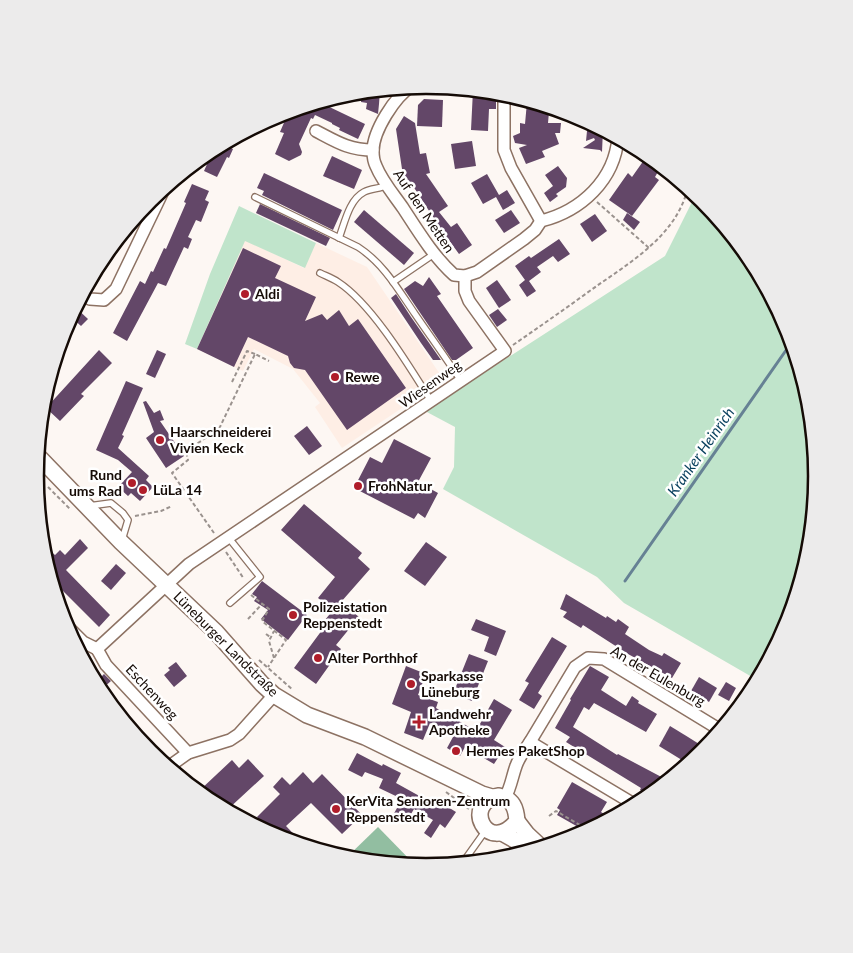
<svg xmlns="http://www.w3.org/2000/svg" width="853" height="953" font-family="Lato,sans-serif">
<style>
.built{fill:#feeee5}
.green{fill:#c0e4cb}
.forest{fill:#92bea1}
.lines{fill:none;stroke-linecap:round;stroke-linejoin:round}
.stream{stroke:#668194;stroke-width:3}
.building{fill:#634768}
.service-casing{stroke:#8d7263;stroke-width:8}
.minor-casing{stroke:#8d7263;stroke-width:14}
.secondary-casing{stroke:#8d7263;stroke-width:18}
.path{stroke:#9a928e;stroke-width:2;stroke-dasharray:4 2.5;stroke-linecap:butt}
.service{stroke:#fff;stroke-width:5.5}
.minor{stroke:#fff;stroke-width:11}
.secondary{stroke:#fff;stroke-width:15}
.poi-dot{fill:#b01d2a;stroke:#fff;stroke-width:2}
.labels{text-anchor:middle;stroke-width:5;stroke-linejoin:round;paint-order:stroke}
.street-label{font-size:14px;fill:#150b06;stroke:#fff}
.poi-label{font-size:14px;font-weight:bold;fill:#150b06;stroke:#fff;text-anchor:start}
.water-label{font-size:15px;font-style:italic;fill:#083f5d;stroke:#fff}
.rim{fill:none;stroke:#150b06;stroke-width:2.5}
</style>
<rect width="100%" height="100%" fill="#fdf7f3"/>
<path class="built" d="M245 240 304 268 316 243 367 267 444 380 342 448 315 407 320 403 293 369 254 349 243 371 197 349Z"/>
<g class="green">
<path d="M696 194 704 200 752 259 788 327 811 400 818 477 810 553 789 622 786 621 768 663 759 681 624 603 597 577 443 489 454 467 455 427 425 411 665 256Z"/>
<path d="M239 206 316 243 305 268 245 241 197 349 185 344 210 274Z"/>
</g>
<path class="forest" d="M378 827 417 867 345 859Z"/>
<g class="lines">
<path class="stream" d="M625 581 789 346 791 335"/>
</g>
<g class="building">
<path d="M380 90 379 104 378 114 366 109 367 103 361 102 362 91Z"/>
<path d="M473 90 483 91V99L496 100V109H489L488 131 471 130Z"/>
<path d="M424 99 443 100 442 127 417 126 418 105Z"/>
<path d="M319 102 365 124 358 139 339 130 340 128 332 124V123L315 115 313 119 311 118 299 144 302 152 301 155 289 161 275 154 284 133 280 132 289 111Z"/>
<path d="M527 102 546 106V111L549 112 548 123H561L560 133H555L559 144 542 151 545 157 526 164 519 148 527 145 515 143 513 136 520 133V123L525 124Z"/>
<path d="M404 116 415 123 420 154 426 153 430 173 426 174 448 206 439 212 451 227 457 223 472 245 459 254 441 229 437 232 431 223 435 220 413 186 408 188 402 169 396 129Z"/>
<path d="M588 121 603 129 602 152 600 150 583 148 595 140 594 138 586 141Z"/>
<path d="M472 141 476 166 455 169 451 144Z"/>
<path d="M223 144 233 149 229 158 227 157 217 177 204 171 208 162 203 160 206 153Z"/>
<path d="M332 156 362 170 354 189 323 176Z"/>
<path d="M644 160 659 170 655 177 659 180 632 216 609 200 628 173 632 177Z"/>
<path d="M558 166 567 178 566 187 556 194 558 196 550 202 544 193 553 186 545 175Z"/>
<path d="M264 173 342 210 333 230 262 195 264 191 257 188Z"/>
<path d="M487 174 499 195 507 190 515 203 503 210 496 197 483 204 471 183Z"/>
<path d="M192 184 209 191 205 200 209 202 201 222 196 220 188 237 192 239 188 249 184 247 166 286 158 283 127 341 113 333 140 281 145 284 151 271 153 272 164 248 166 249 186 203 184 202Z"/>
<path d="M260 204 330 238 326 246 256 213Z"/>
<path d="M364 210 414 253 404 265 354 222Z"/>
<path d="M511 210 520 223 504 233 495 220Z"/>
<path d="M627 213 640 222 634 230 623 220Z"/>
<path d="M595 214 607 231 592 242 580 224Z"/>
<path d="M559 239 570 254 558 262 553 256 537 267 541 272 529 281 536 291 527 297 519 285 525 280 515 266 529 256 531 258Z"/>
<path d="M243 248 281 266 275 278 316 297 305 321 322 314 327 320 339 310 349 326 358 319 406 388 347 430 305 370 294 368 290 363 288 356 248 337 234 367 197 349Z"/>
<path d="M429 277 441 294 437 296 473 348 456 360H452L404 289 415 281 423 286Z"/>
<path d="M497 280 511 300 499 308 486 288Z"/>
<path d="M396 294 411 317 441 360H433L421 343 391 298Z"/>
<path d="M75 307 88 319 81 326 70 316Z"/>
<path d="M498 309 507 320 497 327 489 315Z"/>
<path d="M99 350 112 363 81 394 84 396 60 421 46 408Z"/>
<path d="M157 350 166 354 155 378 146 374Z"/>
<path d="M126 381 143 388 122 435 124 436 118 448 149 476 146 480 153 487 140 501 131 493 128 496 118 487 132 472 118 460 96 450Z"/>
<path d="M146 401 154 413 160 410 164 420 160 421 184 456 166 468 146 438 154 432 143 402Z"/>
<path d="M307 426 322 446 309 455 294 436Z"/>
<path d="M394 439 431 458 418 482 438 493 425 518 418 513 414 519 354 488 370 457 382 463Z"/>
<path d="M304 504 362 553 358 558 370 569 341 602 359 617 336 645 341 649 316 684 294 668 328 622 325 620 333 610 318 598 335 577 281 530Z"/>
<path d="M80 539 88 548 66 570 110 615 99 627 50 578 42 553 41 543 55 555 60 550 65 555Z"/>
<path d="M426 542 447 557 425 586 404 571Z"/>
<path d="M116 564 126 573 111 590 101 581Z"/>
<path d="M262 581 307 615 288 640 261 619 268 610 254 601 257 597 252 594Z"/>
<path d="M566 594 606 618 607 616 616 622 618 619 629 627 625 634 649 650 662 656 664 653 681 663 672 678 628 654 583 625 581 628 563 617 567 612 560 609Z"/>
<path d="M476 619 506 631 496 656 484 651 489 637 471 630Z"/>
<path d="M552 637 567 646 538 693 542 696 534 709 519 700 529 683 525 681Z"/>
<path d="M469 654 488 661 472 701 453 694Z"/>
<path d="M87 661 101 677 104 674 111 681 102 689H98L85 663Z"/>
<path d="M176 662 187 676 174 687 164 675 170 670 168 668Z"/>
<path d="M406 666 426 674 418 695 438 702 436 708 476 731 494 699 512 710 494 740 505 747 494 764 465 747 460 756 447 748 453 737 430 723 423 740 404 733 411 712 392 704Z"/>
<path d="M590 666 609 677 601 690 626 706 632 696 639 701 638 703 657 714 646 732 594 703 589 710 584 707 573 727 617 755 618 754 669 781 651 796 640 790 641 788 566 742 570 737 555 728 571 700 570 699Z"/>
<path d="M699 677 717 688 709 702 691 691Z"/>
<path d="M726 682 736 688 729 701 718 695Z"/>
<path d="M736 698 745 703 726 725 722 722Z"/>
<path d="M670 726 688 737 707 749 690 765 659 746Z"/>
<path d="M357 753 382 766 383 764 401 773 396 783 441 808 443 804 456 812 445 828 440 824 431 838 424 833 433 820 414 809 405 824 392 817 402 799 379 788 383 779 365 772 362 777 348 770Z"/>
<path d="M248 759 264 776 226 811 210 802 199 791 232 760 239 768Z"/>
<path d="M303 772 313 783 322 774 362 815 342 834 311 803 286 826 307 848 276 838 263 831 267 827 257 817 280 794 273 787 282 777 290 785Z"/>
<path d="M572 782 607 802 601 812 612 819 587 832 557 815 560 810 557 808Z"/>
</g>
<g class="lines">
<defs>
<g id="service">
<path d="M255 197 358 247C383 263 398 289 415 314 430 336 446 358 461 381"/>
<path d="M339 238C345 222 349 200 364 192 372 188 380 189 387 185"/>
<path d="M320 273C326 276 332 278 338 282 372 304 409 366 431 401"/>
<path d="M393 282 434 254"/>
<path d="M89 506 111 503 123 513 128 520 122 540"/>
<path d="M228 537 260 577 230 603"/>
<path d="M461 865 486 830"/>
</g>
<g id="minor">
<path d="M412 86C395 96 373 131 373 151 373 155 374 162 376 166 382 181 394 195 403 208 418 231 433 256 454 275L465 276 477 272 524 239 535 230 541 221C581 211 615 180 618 137"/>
<path d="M504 93V150L511 168 541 221"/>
<path d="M316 131C337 142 349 150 373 150"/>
<path d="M82 295 90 299 104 300 116 289 165 187"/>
<path d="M64 623 83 642 97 649"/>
<path d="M97 649 189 564 505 351 469 301 465 291V276"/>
<path d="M97 649 106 665 188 753"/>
<path d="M530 742 575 667 588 658 604 659 722 731"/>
<path d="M167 768 188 753 230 740 239 734 274 695"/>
<path d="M505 798C511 787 512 777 516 766 519 757 525 750 530 742L637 806"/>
</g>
<g id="secondary">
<path d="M37 455 121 542 216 632 262 684 274 695 307 715 365 737 482 794 492 797"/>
<path d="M499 796C513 799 516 808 517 821 487 857 461 802 499 796Z"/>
<path d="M517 821 527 834 542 848"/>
<path d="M502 833 520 843 530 852"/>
</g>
</defs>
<use href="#service" class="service-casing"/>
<use href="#minor" class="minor-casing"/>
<use href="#secondary" class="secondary-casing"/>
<g class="path">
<path d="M597 202 649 248"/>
<path d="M513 345C539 327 565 309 591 290 629 263 677 236 688 187"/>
<path d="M232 382 247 351 255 354"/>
<path d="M48 487 71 510"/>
<path d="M135 516 161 511 172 506"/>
<path d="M214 533 172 473 188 460 186 451 219 429 255 354 269 361"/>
<path d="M226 552 244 579"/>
<path d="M251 595 269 609 262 621 286 640 268 667"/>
<path d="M248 619 262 604"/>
<path d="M266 634 270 637"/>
<path d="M274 658 269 641 274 631"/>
<path d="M259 660 293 690"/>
<path d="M446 792 469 809"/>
<path d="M549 816 556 811 590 831"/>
</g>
<use href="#service" class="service"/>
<use href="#minor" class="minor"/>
<use href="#secondary" class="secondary"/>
</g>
<g class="poi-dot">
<circle cx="245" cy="294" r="5"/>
<circle cx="335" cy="377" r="5"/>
<circle cx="160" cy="440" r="5"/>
<circle cx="132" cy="483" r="5"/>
<circle cx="358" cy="486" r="5"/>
<circle cx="143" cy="490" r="5"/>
<circle cx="293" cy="615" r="5"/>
<circle cx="318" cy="658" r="5"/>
<circle cx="411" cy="684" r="5"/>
<path d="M416.5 714.5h5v5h5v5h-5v5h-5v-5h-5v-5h5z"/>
<circle cx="456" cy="751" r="5"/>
<circle cx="336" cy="809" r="5"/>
</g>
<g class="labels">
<g class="street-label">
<text transform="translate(424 211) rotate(56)" y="5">Auf den Metten</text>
<text transform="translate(430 384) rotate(-35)" y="5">Wiesenweg</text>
<text transform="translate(226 644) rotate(45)" y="5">Lüneburger Landstraße</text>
<text transform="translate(658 676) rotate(30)" y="5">An der Eulenburg</text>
<text transform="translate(152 692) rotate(47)" y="5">Eschenweg</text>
</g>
<g class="poi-label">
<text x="255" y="299">Aldi</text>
<text x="345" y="382">Rewe</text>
<text x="170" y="437">Haarschneiderei<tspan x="170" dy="16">Vivien Keck</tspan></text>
<text x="122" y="480" text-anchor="end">Rund<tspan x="122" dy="16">ums Rad</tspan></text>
<text x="368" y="491">FrohNatur</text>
<text x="153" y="495">LüLa 14</text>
<text x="303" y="612">Polizeistation<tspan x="303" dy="16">Reppenstedt</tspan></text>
<text x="328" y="663">Alter Porthhof</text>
<text x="421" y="681">Sparkasse<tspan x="421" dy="16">Lüneburg</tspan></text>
<text x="429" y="719">Landwehr<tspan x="429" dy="16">Apotheke</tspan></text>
<text x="466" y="756">Hermes PaketShop</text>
<text x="346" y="806">KerVita Senioren-Zentrum<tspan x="346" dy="16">Reppenstedt</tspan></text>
</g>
<g class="water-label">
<text transform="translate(701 452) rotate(-55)" y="5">Kranker Heinrich</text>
</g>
</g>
<path d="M0 0H853V953H0ZM44 476a382 382 0 1 1 764 0a382 382 0 1 1-764 0Z" fill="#ecebeb" fill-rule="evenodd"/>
<path class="rim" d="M44 476a382 382 0 1 1 764 0a382 382 0 1 1-764 0Z"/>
</svg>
